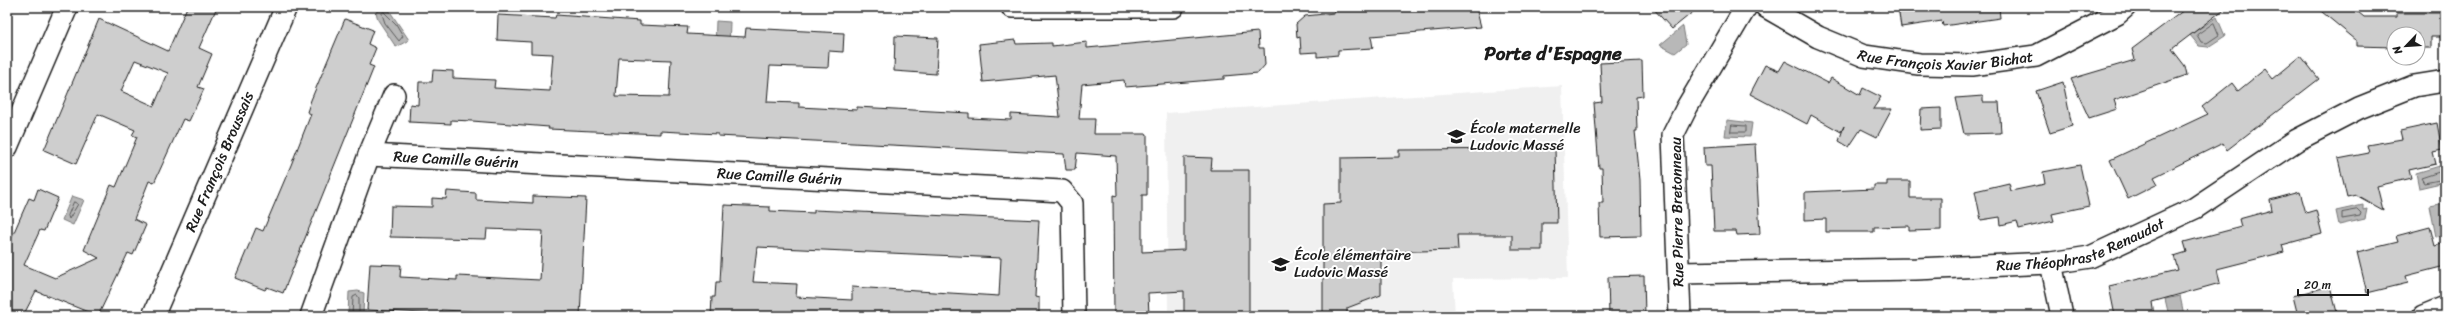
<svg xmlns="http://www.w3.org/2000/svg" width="2452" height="323" font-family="Sriracha,sans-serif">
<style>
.built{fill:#f0f0f0}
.water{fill:#b8b8b8;stroke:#7a7a7a}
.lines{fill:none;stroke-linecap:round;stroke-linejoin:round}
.shore{stroke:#5a5a5a;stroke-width:1}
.building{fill:#cecece;stroke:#1c1c1c;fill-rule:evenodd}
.minor-casing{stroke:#1c1c1c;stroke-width:24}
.minor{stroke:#fff;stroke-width:21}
.labels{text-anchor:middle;stroke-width:4;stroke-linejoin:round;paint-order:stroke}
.street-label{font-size:15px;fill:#1c1c1c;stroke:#fff}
.poi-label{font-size:15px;fill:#1c1c1c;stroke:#fff;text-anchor:start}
.district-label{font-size:19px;font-weight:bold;fill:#1c1c1c;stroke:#fff}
</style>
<rect width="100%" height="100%" fill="#fff"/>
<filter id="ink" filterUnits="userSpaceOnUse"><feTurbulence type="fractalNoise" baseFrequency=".025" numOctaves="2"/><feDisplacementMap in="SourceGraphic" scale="8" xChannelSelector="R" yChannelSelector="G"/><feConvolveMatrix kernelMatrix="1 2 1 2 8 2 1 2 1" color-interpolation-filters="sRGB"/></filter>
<g filter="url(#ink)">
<path class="built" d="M1562 86 1568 278 1453 279 1455 316H1168L1166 113Z"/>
<g class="water">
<path d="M384 7H387L409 40 396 47 378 20 376 12Z"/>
<path d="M2217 17 2225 36 2208 47 2199 46 2190 35Z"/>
<path d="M716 21 730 22 729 50 715 49Z"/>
<path d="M1683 26 1686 44 1675 53 1660 45Z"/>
<path d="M1727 120 1752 123 1750 137 1725 136Z"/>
<path d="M2443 165 2445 182 2419 188 2416 173Z"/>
<path d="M72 196 84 200 73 225 62 220Z"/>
<path d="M2445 203V235L2436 237 2430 206Z"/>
<path d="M2363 205V210L2367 209 2365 219 2339 225 2336 211Z"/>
<path d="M358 291 364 293 363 316H348L349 292Z"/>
<path d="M2180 296 2184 315 2187 316H2169L2165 299Z"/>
</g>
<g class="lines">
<g class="shore">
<path d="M384 12 396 24 403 36 399 41 385 23 382 14Z"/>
<path d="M2214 23 2219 35 2207 43 2201 42 2197 35Z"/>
<path d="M1732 125 1746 126V132H1731Z"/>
<path d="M2445 170 2421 178 2424 183 2445 179"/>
<path d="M74 202 78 204 69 219 68 216Z"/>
<path d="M2358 210 2361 213 2360 216 2342 219V213Z"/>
<path d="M352 316 353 297 357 295 359 298V316"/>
</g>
</g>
<g class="building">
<path d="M187 7H217L199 48 212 54 198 87 204 89 189 121 183 119 154 183 149 181 134 219 146 225 133 255 128 253 98 316 36 291 23 316H7V248L29 198 34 200 38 189 58 198 44 231 40 230 24 265 55 278 99 258 84 250 111 185 116 187 137 137 132 135 135 130 98 114 76 164 44 150 99 19 168 51ZM135 60 168 73 154 106 121 91Z"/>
<path d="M1333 7H1444L1445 11 1476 8 1481 27 1371 36 1373 48 1338 50V55L1317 57V52L1301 53 1300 37 1297 38 1296 24 1305 16 1334 13Z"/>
<path d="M1652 7H1699L1672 29Z"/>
<path d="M1898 7H1999L2000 18 1943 26 1942 21 1901 27Z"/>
<path d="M2188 7H2227L2172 49 2185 66 2187 75 2114 100 2117 109 2089 118 2071 79 2135 60 2132 49Z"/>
<path d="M2316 7H2352L2364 17H2397V13H2445V37H2431V48H2418V34H2394V47L2356 46V40Z"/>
<path d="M498 15 555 18 556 15 640 21V25L688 27 687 34 745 37 746 28 844 33 843 52 829 51 828 68 770 66 767 102 799 103V107L857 110V107L969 113V118L1011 120V114L1060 117 1055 75 983 82 979 44 1015 40 1016 44 1052 43V46L1087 42V48L1258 32 1259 48H1264L1265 65 1258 73 1224 76V79L1125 87 1124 80 1082 84 1079 119H1095L1094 134H1147V195H1142V252L1184 250V157L1212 158 1211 170H1249V316H1184V291L1148 293 1149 316H1114L1113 195 1117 196 1116 156 1077 153 1075 170H1066L1064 154 718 136V134L660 131V134L548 129 549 127 472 121 451 120V124L409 122 410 104 418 105 419 82H432L433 70 453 71V78L495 80 494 88 550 91 553 54 531 53V42L497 40ZM619 58 671 60 669 97 616 96Z"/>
<path d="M345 19 373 30 368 44 376 48 369 65 374 67 283 293 267 287 265 290 235 278 256 228 263 231 291 165 311 114 307 112 311 100Z"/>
<path d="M895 36 938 38 936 74 894 71Z"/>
<path d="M2301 56 2319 79 2227 150 2223 143 2154 177 2158 184 2128 199 2110 160 2208 114 2202 107 2232 83 2238 91 2265 69 2273 79Z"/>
<path d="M1642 61 1643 96 1636 97 1637 131H1635L1640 180 1641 236 1600 237 1599 203H1603L1602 168H1599L1594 103 1602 102 1600 63Z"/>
<path d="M1785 61 1828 83 1831 78 1860 95 1863 88 1881 97 1873 109H1892L1877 137 1861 129 1849 147 1839 141 1844 126 1841 132 1811 115 1807 124 1750 94 1765 65 1779 71Z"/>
<path d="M2063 82 2072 126 2050 133 2036 91Z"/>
<path d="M1983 96V102H1999L2001 133 1964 134 1956 98Z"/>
<path d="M1941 108V129L1920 130 1921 109Z"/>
<path d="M2437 123 2442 150 2433 152 2436 164 2409 170 2411 178 2377 186 2383 210 2356 195 2347 197 2338 159 2369 153 2367 145 2402 139 2400 131Z"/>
<path d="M1755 144 1760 234 1737 235 1736 231H1714L1711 166H1705L1704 147Z"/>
<path d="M1555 149 1557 223H1542V250H1512V235H1457L1458 250 1381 252V295L1347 308V316H1323V204L1341 203V158L1399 157V150Z"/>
<path d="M2080 165 2089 206 2052 214 2054 221 2019 229 2017 221 2001 225 2000 217 1981 220 1975 191 2009 183 2011 191 2045 184 2043 172Z"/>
<path d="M1887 181H1910V198H1941V230L1909 231V226L1874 227V232H1826V219L1805 220V192L1874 189V185H1887Z"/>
<path d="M447 191 476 193V200L533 203V196L586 198 580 316H485V312L441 310V314L367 310 370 264 401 265 400 277 457 280V276L540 280 543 231 487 229 486 239 390 237 391 206 432 207V198L446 199Z"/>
<path d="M2300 192 2306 213 2316 210 2322 234 2282 245 2284 252 2217 269 2220 283 2152 302 2154 316H2115L2109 286 2178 270 2174 256 2187 252 2184 242 2241 227 2239 219 2272 210 2270 200Z"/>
<path d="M724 205 770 207V211L814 213V210L1039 220 1035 297 1039 298V316H711L712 297H715L716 282H720ZM757 247 1001 258 999 296 852 287V300L796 297 797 284 753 282Z"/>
<path d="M2430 227 2435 246 2445 243V266L2406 276 2408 283 2367 293 2357 252 2398 242 2396 236Z"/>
<path d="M1644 276 1645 316H1609L1608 277Z"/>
<path d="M2330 286 2338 316H2298L2293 296Z"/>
</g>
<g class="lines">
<defs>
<g id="minor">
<path d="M1012 7H1173"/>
<path id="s1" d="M1766 7 1818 37 1864 56 1919 64 1972 65 2036 56 2117 14 2125 7"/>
<path d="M7 147 67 7"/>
<path id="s2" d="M369 155 1062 191 1072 203 1074 316"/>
<path d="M2051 263 2062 316"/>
<path id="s3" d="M1679 273 1916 269 2051 263 2090 257 2195 208 2297 140 2359 108 2414 86 2445 81"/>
<path id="s4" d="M153 316 286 7"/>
<path d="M311 316 369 155 394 95"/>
<path d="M1680 316 1673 135 1687 107 1746 7"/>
<path d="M2423 316 2445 307"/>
</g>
</defs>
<use href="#minor" class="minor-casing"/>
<use href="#minor" class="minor"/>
</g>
</g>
<defs>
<symbol id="school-bare" viewBox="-9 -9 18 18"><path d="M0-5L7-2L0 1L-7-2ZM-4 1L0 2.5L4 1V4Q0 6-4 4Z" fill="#1c1c1c" stroke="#fff" stroke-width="2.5" paint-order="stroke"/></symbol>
</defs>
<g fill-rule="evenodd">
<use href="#school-bare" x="1444" y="124" width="25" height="25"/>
<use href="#school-bare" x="1268" y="252" width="25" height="25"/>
</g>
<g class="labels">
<g class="street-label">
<text dy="5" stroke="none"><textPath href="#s1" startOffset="192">Rue François Xavier Bichat</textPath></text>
<text dy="5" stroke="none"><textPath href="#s2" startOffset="87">Rue Camille Guérin</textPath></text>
<text dy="5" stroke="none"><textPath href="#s4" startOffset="168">Rue François Broussais</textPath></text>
<text dy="5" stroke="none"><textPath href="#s2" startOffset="411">Rue Camille Guérin</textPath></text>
<text transform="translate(1677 212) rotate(-91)" y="5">Rue Pierre Bretonneau</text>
<text dy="5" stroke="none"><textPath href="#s3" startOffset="405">Rue Théophraste Renaudot</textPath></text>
</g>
<g class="poi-label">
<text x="1470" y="133">École maternelle<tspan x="1470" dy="17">Ludovic Massé</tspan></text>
<text x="1294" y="260">École élémentaire<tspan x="1294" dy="17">Ludovic Massé</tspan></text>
</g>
<g class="district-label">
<text x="1553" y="60">Porte d'Espagne</text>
</g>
</g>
<rect width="2452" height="323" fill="none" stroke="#fff" stroke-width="24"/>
<rect x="12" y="12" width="2428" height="299" fill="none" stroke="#1c1c1c" stroke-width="1.5" filter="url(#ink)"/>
<g transform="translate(2406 46) rotate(245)"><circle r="19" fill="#ffffff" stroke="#a4a4a4"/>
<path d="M0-3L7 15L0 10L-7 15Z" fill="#1c1c1c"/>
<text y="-6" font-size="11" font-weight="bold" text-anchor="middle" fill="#1c1c1c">N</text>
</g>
<path d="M2298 289v6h70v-6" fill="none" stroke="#1c1c1c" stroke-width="2"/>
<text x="2304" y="289" font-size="12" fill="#1c1c1c" stroke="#ffffff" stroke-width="3" paint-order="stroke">20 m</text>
</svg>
